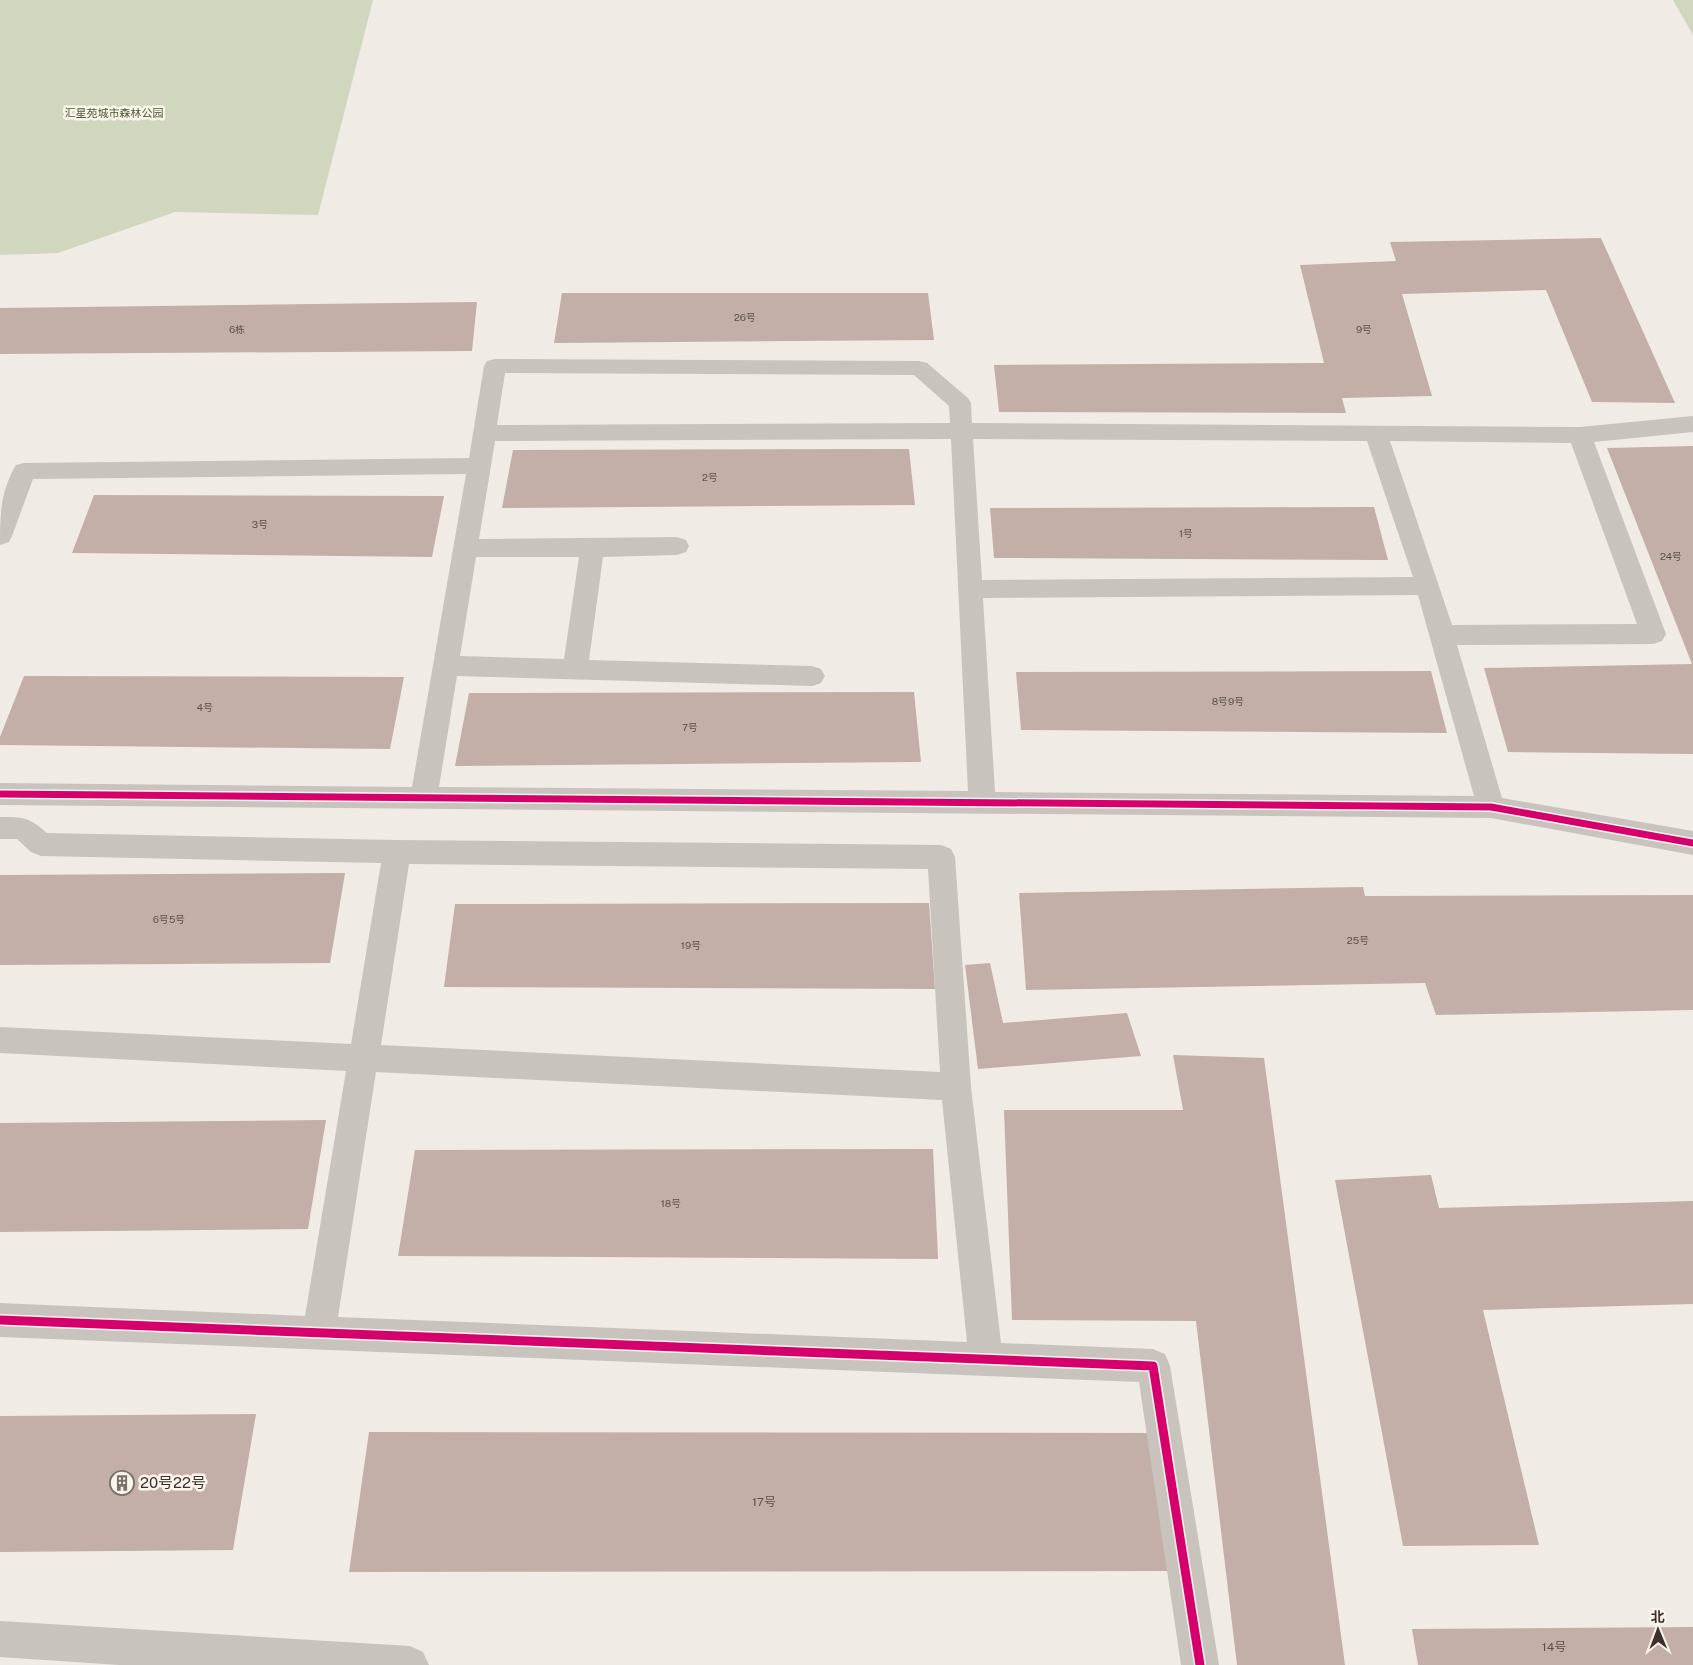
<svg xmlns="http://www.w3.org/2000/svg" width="1693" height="1665" font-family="'Public Sans','Noto Sans SC',sans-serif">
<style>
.green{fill:#d1d6bf}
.building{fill:#c3afa7}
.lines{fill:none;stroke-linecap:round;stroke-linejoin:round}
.minor{fill:#c9c3be;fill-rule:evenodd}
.cycleway-far1-casing{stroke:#fbf5ee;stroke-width:10}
.cycleway-casing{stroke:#fbf5ee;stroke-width:12}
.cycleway-far1{stroke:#d6006c;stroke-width:7}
.cycleway{stroke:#d6006c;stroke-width:9}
.labels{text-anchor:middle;stroke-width:5;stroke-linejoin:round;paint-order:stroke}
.number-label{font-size:10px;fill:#5d504a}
.far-park-label{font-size:11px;fill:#4a5a2e;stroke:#fbf5ee}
.near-number-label{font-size:12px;fill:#5d504a}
.near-poi-label{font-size:15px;fill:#3b302b;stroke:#fbf5ee;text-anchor:start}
</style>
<rect width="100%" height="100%" fill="#f0ebe5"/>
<g class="green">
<path d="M0 0H373L318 215 175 212 58 253 0 255Z"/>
<path d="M1673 0H1693V35Z"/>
</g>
<g class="building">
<path d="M1601 238 1675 403 1592 402 1546 290 1402 294 1432 396 1342 398 1346 413 999 412 994 365 1324 363 1300 265 1396 261 1390 242Z"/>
<path d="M562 293H928L934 340 554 343Z"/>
<path d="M477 302 472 351 0 354V308Z"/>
<path d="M1693 446V754L1508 752 1484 668 1692 664 1607 448Z"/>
<path d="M909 449 915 505 502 508 513 450Z"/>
<path d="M94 495 444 496 432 557 72 553Z"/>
<path d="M1374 507 1388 560 994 558 990 508Z"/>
<path d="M1431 671 1447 733 1021 730 1016 672Z"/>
<path d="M24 676 404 677 390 749 0 745V737Z"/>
<path d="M914 692 921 762 455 766 469 693Z"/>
<path d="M345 873 330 963 0 965V875Z"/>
<path d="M1363 887 1365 896 1693 895V1010L1436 1015 1425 983 1026 990 1019 893Z"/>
<path d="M929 903 935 989 444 987 455 904Z"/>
<path d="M990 963 1003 1023 1127 1013 1141 1056 978 1069 965 965Z"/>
<path d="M1173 1055 1264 1058 1345 1665H1237L1196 1321 1012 1320 1004 1110H1183Z"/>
<path d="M326 1120 308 1229 0 1232V1123Z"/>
<path d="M933 1149 938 1259 398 1256 415 1150Z"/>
<path d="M1431 1175 1439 1208 1693 1201V1304L1483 1310 1539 1545 1403 1546 1335 1180Z"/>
<path d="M256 1414 233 1550 0 1552V1416Z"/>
<path d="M369 1432 1160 1433 1177 1571 349 1572Z"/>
<path d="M1693 1627V1665H1418L1412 1629Z"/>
</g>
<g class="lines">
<g class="minor">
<path d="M495 359 919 361 927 363 968 398 971 403 972 423 1580 427 1693 416V432L1594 442 1666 634 1662 641 1653 644 1457 645 1502 798 1693 831V855L1491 818 0 805V783L412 787 466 474 33 479 12 536 9 542 0 545C0 515 0 492 16 465L24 463 469 458 484 366 487 361ZM505 373 914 375 949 406 950 423 497 425ZM951 439 968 791 439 787 457 676 812 686 821 683 825 676 821 669 812 666 589 660 603 557 677 555 686 552 689 546 686 540 677 537 479 539 495 441ZM973 439 1367 441 1413 577 982 580ZM1390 441 1571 443 1637 624 1452 625ZM476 557H579L564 659 460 656ZM1418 595 1474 796 995 792 983 598Z"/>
<path d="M0 817C23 817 29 817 47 833L397 840 941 845 951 849 955 857 971 1087 1001 1343 1153 1349 1165 1354 1170 1366 1219 1665H1181L1139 1382 0 1337V1303L305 1316 346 1071 0 1053V1027L351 1044 381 863 41 856 31 852 17 839H0ZM409 864 928 869 940 1072 381 1045ZM376 1072 942 1100 967 1342 338 1317Z"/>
<path d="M0 1621 410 1646 423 1652 429 1665H119L0 1657Z"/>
</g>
<defs>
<path id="cycleway-far1" d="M0 794 1491 807 1693 843"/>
<path id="cycleway" d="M0 1320 1153 1366 1200 1665"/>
</defs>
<use href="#cycleway-far1" class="cycleway-far1-casing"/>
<use href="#cycleway" class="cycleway-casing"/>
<use href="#cycleway-far1" class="cycleway-far1"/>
<use href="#cycleway" class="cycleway"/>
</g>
<defs>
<symbol id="building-ring" viewBox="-11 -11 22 22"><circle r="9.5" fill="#fbf5ee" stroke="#7a716c" stroke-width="1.5"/><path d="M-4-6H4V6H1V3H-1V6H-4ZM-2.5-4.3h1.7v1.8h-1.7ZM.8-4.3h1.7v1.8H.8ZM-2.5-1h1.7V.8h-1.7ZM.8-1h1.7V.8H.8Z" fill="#7a716c"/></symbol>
</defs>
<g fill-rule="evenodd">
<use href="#building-ring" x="108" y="1469" width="28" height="28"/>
</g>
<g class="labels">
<g class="number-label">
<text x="745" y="321">26号</text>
<text x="237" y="333">6栋</text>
<text x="1364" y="333">9号</text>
<text x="710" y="481">2号</text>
<text x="260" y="528">3号</text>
<text x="1186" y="537">1号</text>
<text x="1671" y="560">24号</text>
<text x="1228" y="705">8号9号</text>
<text x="205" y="711">4号</text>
<text x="690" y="731">7号</text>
<text x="169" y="923">6号5号</text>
<text x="1358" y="944">25号</text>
<text x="691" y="949">19号</text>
<text x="671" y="1207">18号</text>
</g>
<g class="far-park-label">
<text x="114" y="117">汇星苑城市森林公园</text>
</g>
<g class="near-number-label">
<text x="764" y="1506">17号</text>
<text x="1554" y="1651">14号</text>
</g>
<g class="near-poi-label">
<text x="140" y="1488">20号22号</text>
</g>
</g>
<g transform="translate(1658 1630) rotate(359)" stroke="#fbf5ee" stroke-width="4" paint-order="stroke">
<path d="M0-4L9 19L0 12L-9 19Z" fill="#3b302b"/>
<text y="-8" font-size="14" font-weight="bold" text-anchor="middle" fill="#3b302b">北</text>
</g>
</svg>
